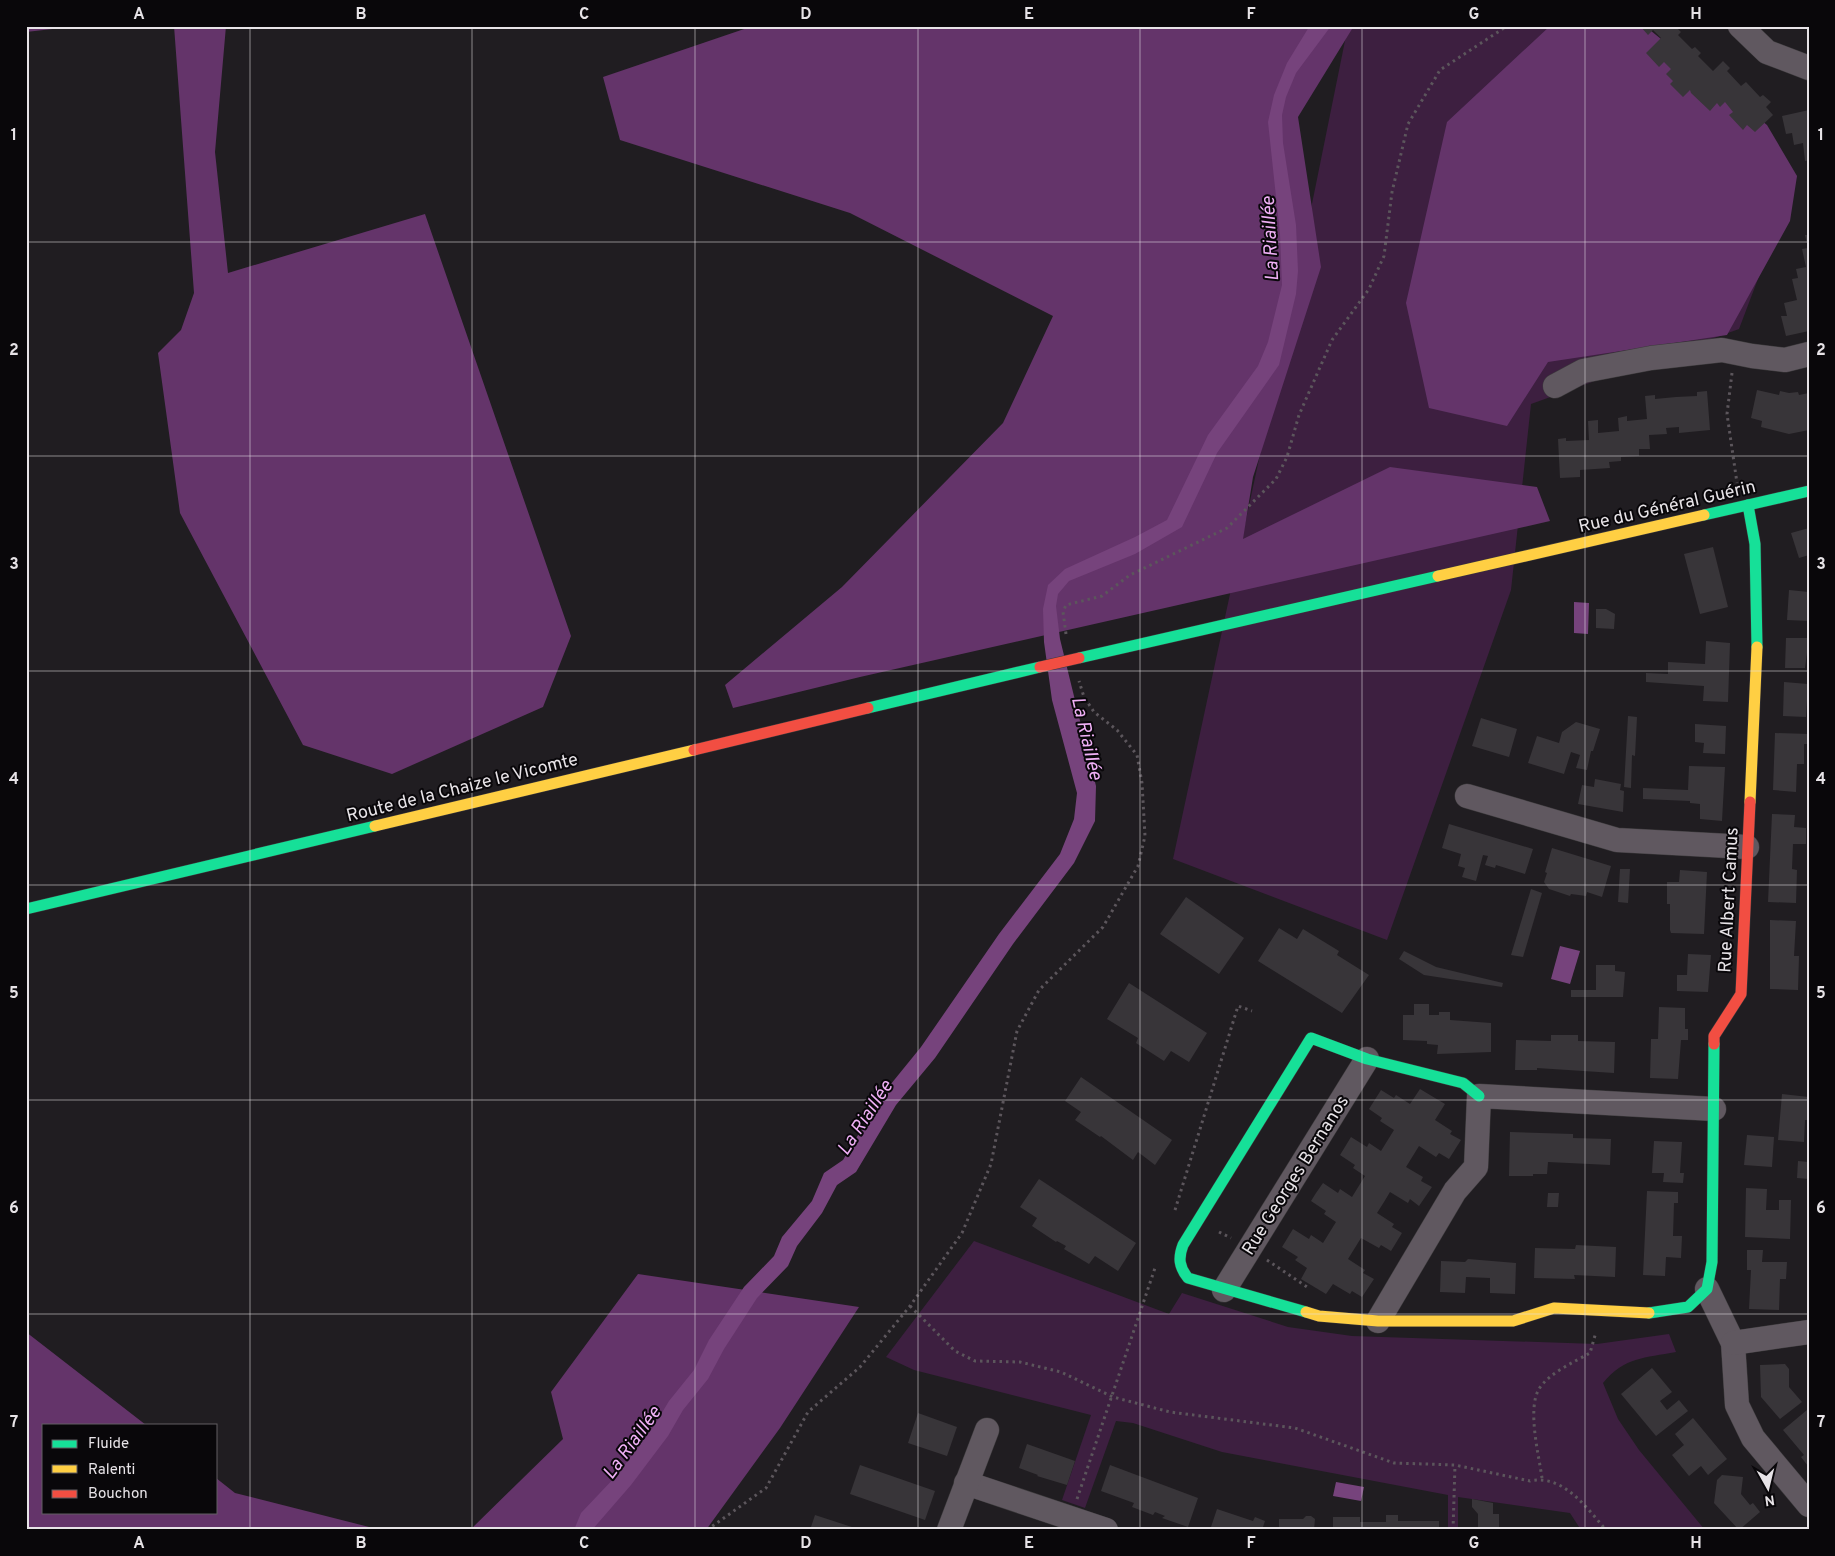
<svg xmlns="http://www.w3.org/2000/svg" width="1835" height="1556" font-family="Overpass,sans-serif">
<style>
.green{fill:#3d1f40}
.forest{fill:#64346a}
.water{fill:#76437c}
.building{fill:#383539}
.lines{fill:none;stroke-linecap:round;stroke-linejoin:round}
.street-casing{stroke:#3c3a3c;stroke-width:25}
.fast-casing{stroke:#3c3a3c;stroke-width:12}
.slow-casing{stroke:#3c3a3c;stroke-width:12}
.jam-casing{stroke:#3c3a3c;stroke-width:12}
.path{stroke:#5c565c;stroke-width:3;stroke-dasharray:2.5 4;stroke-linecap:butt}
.street{stroke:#605860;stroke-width:24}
.fast{stroke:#16e098;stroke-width:11}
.slow{stroke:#ffcf43;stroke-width:11}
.jam{stroke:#f24e42;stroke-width:11}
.jam-bridge-casing{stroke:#3c3a3c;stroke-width:12;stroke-linecap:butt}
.jam-bridge{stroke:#f24e42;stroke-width:11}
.grid{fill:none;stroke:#e7e3e7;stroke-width:1;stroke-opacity:0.55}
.labels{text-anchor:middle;stroke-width:4;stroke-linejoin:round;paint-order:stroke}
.street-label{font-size:18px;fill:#e7e3e7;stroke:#09070a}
.water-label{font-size:19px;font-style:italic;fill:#f0b0f6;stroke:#09070a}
.neatline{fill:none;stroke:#e7e3e7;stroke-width:2}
.grid-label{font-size:16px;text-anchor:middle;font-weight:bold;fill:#e7e3e7}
</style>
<rect width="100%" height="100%" fill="#201d21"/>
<g class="green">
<path d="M1348 26H1610L1797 176 1739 329 1531 404 1511 590 1387 940 1173 859 1281 357Z"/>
<path d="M974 1241 1169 1314 1182 1293 1288 1327 1352 1336 1597 1344 1669 1334 1676 1352C1645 1358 1624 1357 1603 1383L1618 1419 1639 1450 1705 1530H1581L1570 1513 1458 1497V1530H1448V1495L1222 1452 1133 1423 1116 1421 1085 1508 1062 1500 1091 1415 914 1370 886 1357Z"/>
</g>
<g class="forest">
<path d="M26 26H79L26 32Z"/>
<path d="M174 26H226L215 152 228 273 425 214 571 636 543 707 392 774 303 745 180 513 158 353 181 330 194 293Z"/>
<path d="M753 26H1364L1352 29 1298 117 1321 267 1253 477 1243 539 1390 467 1537 487 1550 521 860 677 733 708 725 685 842 587 1003 423 1053 316 850 213 620 140 603 77Z"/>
<path d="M1550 26H1645L1767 125 1797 176 1790 221 1727 335 1548 362 1507 426 1429 408 1406 303 1447 122Z"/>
<path d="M638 1274 859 1307 780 1428 706 1530H470L563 1439 551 1392Z"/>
<path d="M26 1332 146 1425H44V1512H216V1478L235 1493 381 1530H26Z"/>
</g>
<g class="water">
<path d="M1331 26 1296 73 1286 97 1282 115 1283 143 1296 225 1298 271 1296 294 1279 365 1217 453 1182 527 1135 554 1069 581 1058 594 1056 606 1060 639 1096 786 1095 821 1074 863 1013 944 935 1058 896 1105 856 1172 837 1185 822 1213 797 1246 788 1266 757 1298 724 1349 708 1379 683 1410 668 1436 631 1485 592 1530H574L581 1513 617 1475 654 1426 669 1401 694 1370 709 1340 744 1287 774 1256 782 1237 812 1201 824 1173 843 1160 882 1095 921 1047 999 934 1060 854 1074 819 1077 793 1052 700 1044 642 1043 609 1048 585 1065 569 1135 537 1167 520 1208 435 1258 366 1268 342 1282 285 1280 234 1268 122 1274 95 1287 63 1309 27Z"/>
<path d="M1574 602 1589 603 1588 634 1574 633Z"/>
<path d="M1560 946 1580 951 1570 984 1551 979Z"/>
<path d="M1336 1482 1364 1487 1361 1501 1333 1496Z"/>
</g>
<g class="building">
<path d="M1640 26H1675L1681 32 1678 35 1692 49 1695 47 1701 53 1698 56 1713 71 1723 61 1730 68 1727 71 1741 86 1746 82 1760 97 1763 95 1771 102 1766 107 1773 115 1755 132 1747 125 1743 130 1729 115 1733 112 1725 102 1720 107 1717 103 1710 111 1691 93 1690 90 1683 97 1670 84 1673 81 1666 74 1671 69 1664 62 1659 67 1646 53 1661 38 1653 30 1648 35Z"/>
<path d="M1809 110V160L1805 161 1803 143 1794 145 1792 133 1786 134 1782 116Z"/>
<path d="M1805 235H1809V331L1786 336 1781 316H1787L1784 303 1797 300 1792 279 1798 278 1796 269 1806 267 1802 249 1808 248Z"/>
<path d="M1757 390 1779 395 1780 391 1789 393 1798 392 1799 395 1809 393V430L1789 434 1761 427 1762 421 1751 418Z"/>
<path d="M1707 391 1710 430 1679 433V427L1666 428 1667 434 1649 435 1650 449H1639V456L1621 457V461L1609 462 1610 468 1580 470V477L1560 478 1558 439 1566 438V441L1589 440 1588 421 1598 420V433L1619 431 1618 418 1627 416V421L1647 419 1645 396 1655 395V399L1676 397 1697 396V392Z"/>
<path d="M1809 528V555L1799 558 1791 533Z"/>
<path d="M1713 547 1728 607 1700 614 1684 554Z"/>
<path d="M1789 590 1809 592V621L1787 620Z"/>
<path d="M1596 609H1606L1615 614 1614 629 1596 628Z"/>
<path d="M1786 638H1809L1805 668H1785Z"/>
<path d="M1706 641 1730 643 1728 702 1703 701 1704 686 1646 682V673L1668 674V662L1705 664Z"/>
<path d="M1784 682 1808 684 1806 717 1783 716Z"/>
<path d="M1628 716 1637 717 1635 756 1632 755 1631 788 1624 787Z"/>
<path d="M1481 718 1517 729 1509 757 1472 746Z"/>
<path d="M1576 722 1600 729 1593 751H1591L1587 770 1576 768 1580 755 1571 752 1564 774 1528 763 1537 736 1559 743 1562 732Z"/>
<path d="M1695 724 1726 726 1725 754 1703 753 1704 743 1695 742Z"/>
<path d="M1775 733 1809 734V744H1804V764H1797L1796 792 1773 790Z"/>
<path d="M1689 766 1725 767 1722 821 1700 819V804L1690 803V801L1643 799V788L1688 790Z"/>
<path d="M1595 779 1621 784 1620 790 1624 791 1623 812 1578 804 1582 785 1594 787Z"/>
<path d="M1772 814 1795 815 1794 827 1806 828V844H1793L1792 869 1797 870 1796 903 1768 902Z"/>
<path d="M1449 824 1533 849 1525 874 1496 865 1495 868 1485 865 1488 856 1483 855 1476 881 1462 877 1465 868 1458 866 1461 854 1442 848Z"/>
<path d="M1552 848 1611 866 1602 897 1587 892 1586 896 1571 894 1570 896 1549 889 1544 882 1547 873 1545 872Z"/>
<path d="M1620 869H1630L1628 903 1618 902Z"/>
<path d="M1680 870 1707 872 1704 934 1671 933 1670 930V904H1667V882H1679Z"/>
<path d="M1531 889 1542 893 1523 957 1511 955Z"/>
<path d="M1186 897 1244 938 1219 974 1160 934Z"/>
<path d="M1770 920 1796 921 1794 956H1799L1798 990 1770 989Z"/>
<path d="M1279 928 1297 939 1303 929 1339 951 1337 955 1369 975 1342 1013 1258 961Z"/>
<path d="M1404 951 1436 967 1503 983 1502 987 1424 975 1399 959Z"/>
<path d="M1688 954 1711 955 1708 992 1677 991V975H1687Z"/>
<path d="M1596 965H1615V971L1625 972 1623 997H1571V990H1596Z"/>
<path d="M1129 983 1207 1033 1189 1062 1171 1051 1164 1061 1136 1043 1138 1038 1107 1019Z"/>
<path d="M1414 1004H1429V1015H1439V1012H1450V1020L1491 1023V1052L1437 1054 1438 1045 1427 1044V1041L1403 1040V1015H1414Z"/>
<path d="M1659 1007 1685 1008V1029H1688V1040H1681L1678 1079 1650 1078 1651 1039H1658Z"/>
<path d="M1551 1035H1578V1041L1615 1042 1614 1073 1537 1068V1070H1515L1516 1040 1551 1041Z"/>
<path d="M1081 1077 1172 1140 1155 1165 1138 1152 1133 1160 1101 1136 1100 1137 1075 1120 1081 1112 1065 1101Z"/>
<path d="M1420 1089 1445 1104 1435 1120 1452 1131 1450 1134 1461 1140 1449 1159 1439 1153 1436 1157 1419 1146 1406 1167 1423 1177 1421 1181 1432 1187 1419 1206 1410 1199 1408 1203 1390 1192 1384 1202 1377 1213 1394 1224 1392 1227 1402 1233 1391 1251 1381 1245 1379 1248 1361 1238 1348 1259 1365 1270 1363 1273 1374 1279 1362 1297 1352 1291 1350 1294 1333 1284 1326 1294 1301 1279 1307 1268 1295 1260 1298 1257 1282 1247 1293 1229 1309 1239 1311 1235 1323 1243 1336 1222 1324 1214 1326 1211 1311 1201 1316 1193 1323 1183 1338 1193 1340 1189 1352 1197 1365 1176 1353 1168 1355 1165 1340 1155 1351 1137 1367 1147 1369 1143 1381 1151 1394 1130 1380 1121 1382 1118 1369 1109 1381 1090 1394 1098 1396 1095 1410 1104Z"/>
<path d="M1782 1094 1809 1097V1120H1805L1804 1142 1778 1140Z"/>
<path d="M1510 1132 1573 1134V1138L1611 1139 1610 1165 1548 1162 1547 1174H1533V1176H1509Z"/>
<path d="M1747 1135 1774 1137 1772 1167 1744 1165Z"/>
<path d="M1654 1141 1682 1142 1680 1173H1684L1683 1183 1663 1182 1664 1173H1652Z"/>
<path d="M1798 1161 1809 1162V1179L1797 1178Z"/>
<path d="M1039 1179 1136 1243 1118 1271 1095 1256 1089 1264 1064 1249 1066 1246 1057 1241 1056 1242 1032 1226 1037 1218 1020 1207Z"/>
<path d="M1746 1188 1767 1189 1766 1210H1779V1200H1791L1790 1239 1745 1237Z"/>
<path d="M1647 1191 1678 1192V1203H1674L1673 1236H1682L1681 1258 1666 1257 1665 1276 1643 1275Z"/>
<path d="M1548 1193H1559L1558 1207H1547Z"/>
<path d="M1576 1245 1616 1247 1615 1277 1574 1275 1575 1279 1534 1278 1535 1248 1575 1249Z"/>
<path d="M1747 1250H1763L1762 1262H1787L1786 1279H1780L1779 1310 1749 1309 1751 1270H1747Z"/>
<path d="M1468 1259 1516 1263 1515 1294 1490 1293V1278L1466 1277 1465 1293 1440 1292 1441 1261 1465 1262Z"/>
<path d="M1785 1364 1789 1369V1387L1802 1402 1780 1419 1761 1397 1760 1365Z"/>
<path d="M1652 1368 1672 1392 1660 1401 1667 1410 1679 1400 1688 1411 1656 1436 1621 1394Z"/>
<path d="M1807 1410 1809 1412 1808 1466 1801 1457 1804 1455 1783 1430Z"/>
<path d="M918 1413 957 1427 947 1456 908 1443Z"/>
<path d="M1693 1418 1727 1459 1708 1475 1701 1466 1689 1476 1672 1455 1684 1445 1675 1434Z"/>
<path d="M1027 1444 1075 1461 1067 1485 1037 1476 1038 1475 1019 1468Z"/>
<path d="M860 1465 935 1491 925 1520 850 1494Z"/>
<path d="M1110 1465 1198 1498 1188 1527 1162 1518 1165 1516 1155 1512 1153 1515 1132 1507 1134 1503 1101 1491Z"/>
<path d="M1722 1475 1743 1477 1741 1494 1750 1505 1753 1503 1760 1512 1739 1530 1714 1503 1717 1480Z"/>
<path d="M1472 1499 1493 1503V1514H1499V1530H1478V1514L1472 1507Z"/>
<path d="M1217 1509 1253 1521 1255 1517 1265 1521 1262 1530H1210Z"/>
<path d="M815 1515 858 1529V1530H810Z"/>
<path d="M1386 1515H1398V1521H1439V1530H1333V1517H1360V1522H1386Z"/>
<path d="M1306 1516H1311L1315 1519 1314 1530H1279V1519H1303Z"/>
</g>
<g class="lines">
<defs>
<g id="street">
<path d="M1740 26 1767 52 1809 68"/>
<path d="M1555 386 1583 371 1651 358 1722 350 1752 356 1785 360 1809 354"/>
<path d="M1467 796 1617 840 1747 847"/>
<path d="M1707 1289 1733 1343 1737 1405 1753 1438 1809 1505"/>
<path d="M1224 1290 1367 1059"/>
<path d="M1378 1321 1455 1191 1476 1167 1479 1096 1714 1109"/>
<path d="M1733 1343 1809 1332"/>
<path d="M966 1483 1106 1530"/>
<path d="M949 1530 987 1430"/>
</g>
<g id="fast">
<path d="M1748 505 1755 544 1757 647"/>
<path d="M1704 515 1809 491"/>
<path d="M1079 658 1438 576"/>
<path d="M868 708 1040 667"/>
<path d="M26 909 375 826"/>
<path d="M1306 1312 1188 1278C1179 1267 1178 1258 1183 1245L1311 1038 1367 1059 1463 1083 1479 1096"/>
<path d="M1649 1313 1688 1307 1707 1289 1712 1262 1714 1044"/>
</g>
<g id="slow">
<path d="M1438 576 1704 515"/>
<path d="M1750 802 1757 647"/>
<path d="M375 826 694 750"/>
<path d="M1306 1312 1319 1316 1378 1321H1513L1554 1308 1649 1313"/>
</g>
<g id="jam">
<path d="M694 750 868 708"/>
<path d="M1714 1044V1036L1741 994 1750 802"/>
</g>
</defs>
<use href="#street" class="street-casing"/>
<use href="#fast" class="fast-casing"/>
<use href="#slow" class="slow-casing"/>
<use href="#jam" class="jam-casing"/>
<g class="path">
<path d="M1732 373 1727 414 1737 483"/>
<path d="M1066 634 1063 612 1066 605 1102 596 1130 575 1227 528 1276 479 1287 457 1299 415 1332 340 1369 289 1384 256 1392 192 1408 124 1440 70 1507 26"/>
<path d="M1175 1210 1238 1006 1252 1011"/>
<path d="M1219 1232 1231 1238"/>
<path d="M1267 1260 1307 1287"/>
<path d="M910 1306 955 1351 975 1361 1020 1362 1061 1372 1113 1397 1170 1412 1295 1428 1394 1463 1455 1465 1530 1481C1563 1474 1586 1507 1606 1530"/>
<path d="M1542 1478C1539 1456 1527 1409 1539 1389 1549 1373 1574 1362 1590 1353L1596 1332"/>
<path d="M1077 1499 1155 1268"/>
<path d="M707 1530 766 1488 808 1412 860 1367 910 1306 962 1233 991 1164 1017 1031 1039 990 1103 927 1138 866 1145 836 1142 783 1137 755 1117 730 1094 712 1084 697 1079 681"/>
<path d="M1453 1530 1455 1465"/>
</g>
<use href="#street" class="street"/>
<use href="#fast" class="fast"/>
<use href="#slow" class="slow"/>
<use href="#jam" class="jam"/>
<defs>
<path id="jam-bridge" d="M1040 667 1079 658"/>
</defs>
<use href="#jam-bridge" class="jam-bridge-casing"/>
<use href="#jam-bridge" class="jam-bridge"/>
</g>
<path class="grid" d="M250 26V1530M472 26V1530M695 26V1530M918 26V1530M1140 26V1530M1362 26V1530M1585 26V1530M26 242H1809M26 456H1809M26 671H1809M26 885H1809M26 1100H1809M26 1314H1809"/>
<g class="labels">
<g class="street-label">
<text transform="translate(1667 506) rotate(-13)" y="6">Rue du Général Guérin</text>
<text transform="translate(462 787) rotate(-14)" y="6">Route de la Chaize le Vicomte</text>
<text transform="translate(1728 900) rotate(-87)" y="6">Rue Albert Camus</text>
<text transform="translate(1295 1175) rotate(-58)" y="6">Rue Georges Bernanos</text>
</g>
<g class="water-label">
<text transform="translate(1269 239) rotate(-93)" y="7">La Riaillée</text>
<text transform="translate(1088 738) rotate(77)" y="7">La Riaillée</text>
<text transform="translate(864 1117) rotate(-57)" y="7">La Riaillée</text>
<text transform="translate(631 1442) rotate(-54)" y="7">La Riaillée</text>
</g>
</g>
<rect width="1835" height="1556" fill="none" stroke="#09070a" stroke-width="55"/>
<rect x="42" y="1424" width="175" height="90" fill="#09070a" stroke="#625f62"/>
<rect x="52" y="1440" width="25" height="8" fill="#16e098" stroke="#625f62"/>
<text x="88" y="1448" font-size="15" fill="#e7e3e7">Fluide</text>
<rect x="52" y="1465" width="25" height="8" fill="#ffcf43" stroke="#625f62"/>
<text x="88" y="1474" font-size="15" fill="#e7e3e7">Ralenti</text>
<rect x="52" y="1490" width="25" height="8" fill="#f24e42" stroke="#625f62"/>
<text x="88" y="1498" font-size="15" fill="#e7e3e7">Bouchon</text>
<g transform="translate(1768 1488) rotate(172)" stroke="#09070a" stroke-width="4" paint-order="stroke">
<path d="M0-4L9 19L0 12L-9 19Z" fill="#e7e3e7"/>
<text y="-8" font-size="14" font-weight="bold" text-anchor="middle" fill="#e7e3e7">N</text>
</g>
<rect x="28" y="28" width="1780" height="1500" class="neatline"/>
<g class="grid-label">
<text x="139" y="19">A</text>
<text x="361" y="19">B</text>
<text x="584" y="19">C</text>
<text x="806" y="19">D</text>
<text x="1029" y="19">E</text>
<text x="1251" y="19">F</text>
<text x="1474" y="19">G</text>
<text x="1696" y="19">H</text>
<text x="14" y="140">1</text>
<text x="1821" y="140">1</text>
<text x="14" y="355">2</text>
<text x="1821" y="355">2</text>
<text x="14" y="569">3</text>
<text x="1821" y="569">3</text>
<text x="14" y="784">4</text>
<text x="1821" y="784">4</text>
<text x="14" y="998">5</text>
<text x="1821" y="998">5</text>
<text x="14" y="1213">6</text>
<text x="1821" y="1213">6</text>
<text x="14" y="1427">7</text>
<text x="1821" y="1427">7</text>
<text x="139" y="1548">A</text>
<text x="361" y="1548">B</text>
<text x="584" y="1548">C</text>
<text x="806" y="1548">D</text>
<text x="1029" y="1548">E</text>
<text x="1251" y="1548">F</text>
<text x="1474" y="1548">G</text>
<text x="1696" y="1548">H</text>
</g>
</svg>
